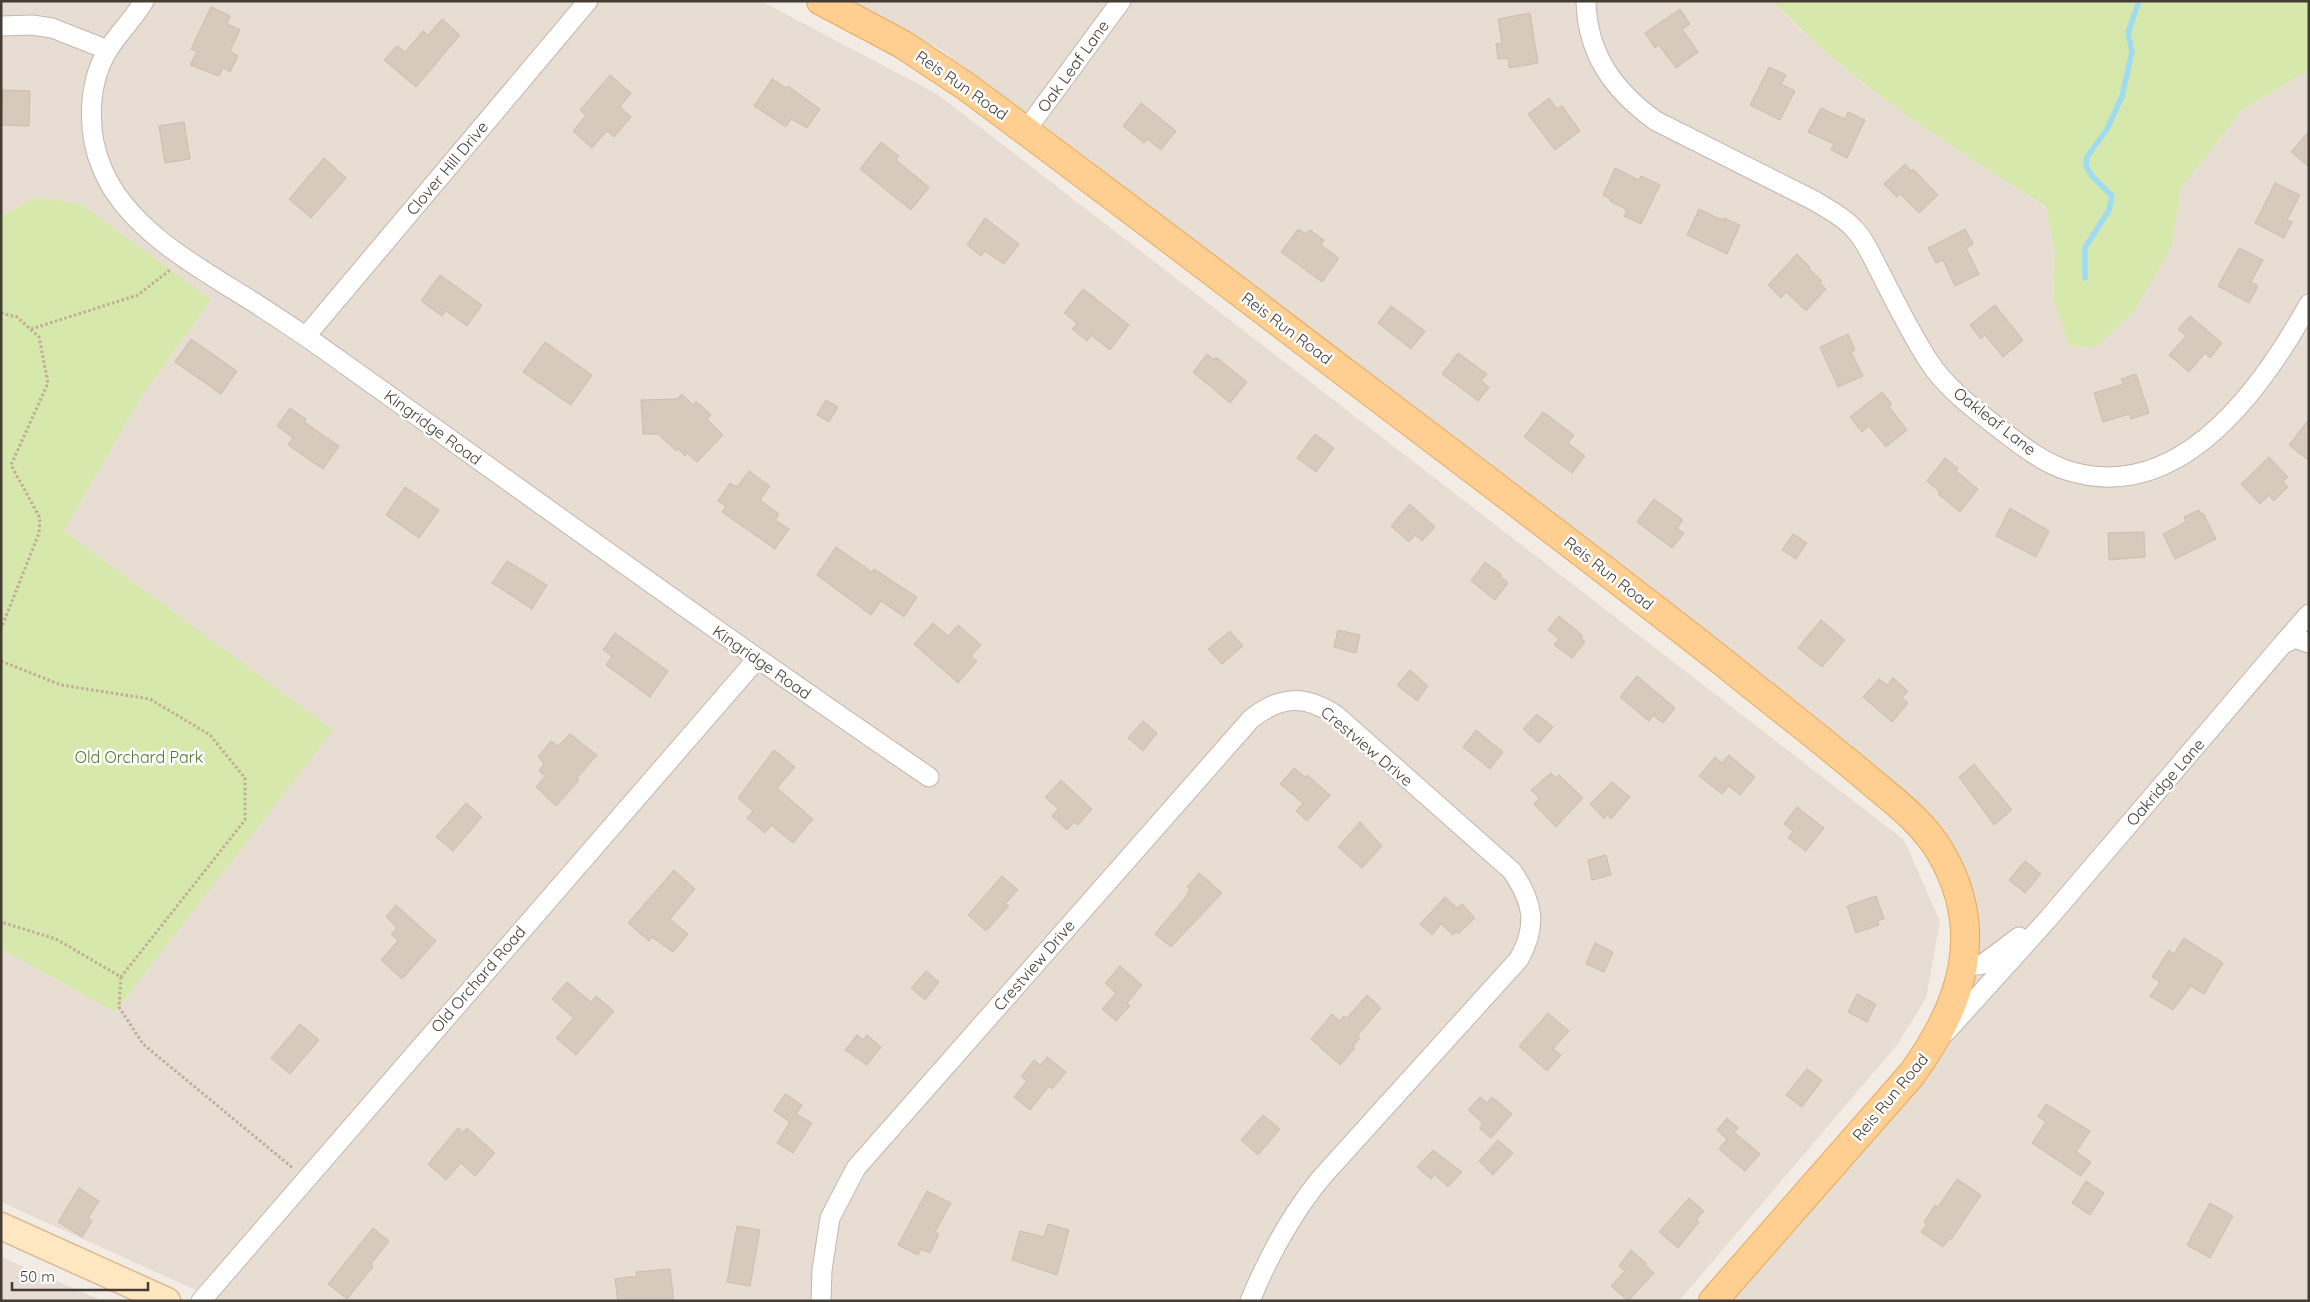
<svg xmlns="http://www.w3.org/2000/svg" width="2310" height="1302" font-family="Quicksand,sans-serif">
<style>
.residential{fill:#e7ddd3}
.green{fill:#d6e8ac}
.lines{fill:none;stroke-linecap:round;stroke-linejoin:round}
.stream{stroke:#9fdcf1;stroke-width:5.5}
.building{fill:#d8c9bd;stroke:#cfbdad}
.street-casing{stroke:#c1b6aa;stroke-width:21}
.secondary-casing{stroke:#d7bc95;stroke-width:29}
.primary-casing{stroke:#e6a95f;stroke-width:30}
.path{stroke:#c0ac98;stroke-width:3;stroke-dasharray:2.5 2.5;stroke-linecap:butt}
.street{stroke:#fff;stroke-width:19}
.secondary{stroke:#ffe7c2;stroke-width:26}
.primary{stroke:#ffcf91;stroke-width:28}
.labels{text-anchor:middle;stroke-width:5;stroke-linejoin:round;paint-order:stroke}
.street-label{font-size:16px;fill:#453c34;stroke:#fff}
.park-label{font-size:16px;fill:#517827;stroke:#fff}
</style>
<rect width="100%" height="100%" fill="#f3ece5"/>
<g class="residential">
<path d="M1 1H761L937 94 1904 840 1940 921 1926 998 1897 1045 1679 1301H220L1 1202V949L115 1012 332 730 64 531 141 397 211 300 36 197 1 216Z"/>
<path d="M846 1H1773L1796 26 1865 85 2046 208 2055 255 2053 299 2172 245 2181 188 2243 109 2309 70V1301H1730L1946 1045 1974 982 1975 928 1923 811 1815 716 1069 144 938 48Z"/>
<path d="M1 1257 103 1301H1Z"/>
</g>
<g class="green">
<path d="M1773 1H2309V70L2243 109 2181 188 2172 245 2134 312 2095 347 2069 345 2053 299 2055 255 2046 207C1951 145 1851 85 1773 1Z"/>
<path d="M36 197 81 204 211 300 141 397 64 531 333 730 115 1012 1 949V216Z"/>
</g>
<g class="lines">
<path class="stream" d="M2085 278V248L2109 210 2112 196 2093 177 2086 166 2087 157 2107 129 2122 96 2132 52 2128 33 2139 1"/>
</g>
<g class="building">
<path d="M211 7 230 16 227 24 240 30 230 51 238 56 230 72 223 68 219 76 190 65 197 52 191 49Z"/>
<path d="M1680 9 1690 24 1682 29 1698 52 1676 68 1659 45 1655 48 1645 33Z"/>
<path d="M1530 13 1538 63 1509 68 1508 58 1498 59 1496 44 1502 43 1498 19Z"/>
<path d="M442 19 460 35 416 87 384 60 397 46 405 52 423 31 428 35Z"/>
<path d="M1769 67 1786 75 1781 84 1795 91 1780 120 1750 105Z"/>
<path d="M610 75 631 93 620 107 631 117 614 137 607 131 592 148 573 131 586 115 580 110Z"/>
<path d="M772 79 786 88 788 86 820 109 807 128 791 119 786 127 754 106Z"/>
<path d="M3 90 30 91 29 126 1 125Z"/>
<path d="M1549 98 1557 109 1562 106 1580 131 1555 150 1528 114Z"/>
<path d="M1141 103 1176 131 1161 150 1147 139 1144 143 1123 126Z"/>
<path d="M1821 108 1845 119 1848 112 1865 120 1847 158 1831 150 1834 144 1808 132Z"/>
<path d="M184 122 190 159 165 163 159 126Z"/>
<path d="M2309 131V167L2291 152Z"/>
<path d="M881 142 899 156 896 160 929 187 911 210 860 169Z"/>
<path d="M324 158 346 178 311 218 289 199Z"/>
<path d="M1905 164 1911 171 1913 169 1938 195 1919 213 1900 194 1897 197 1884 184Z"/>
<path d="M1615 168 1639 180 1641 176 1660 185 1641 224 1624 216 1627 210 1610 201 1611 199 1603 195Z"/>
<path d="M2275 183 2300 195 2287 220 2292 222 2284 238 2255 223Z"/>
<path d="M1699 209 1722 220 1724 218 1740 225 1727 254 1687 235Z"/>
<path d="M985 218 1019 244 1004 264 985 251 981 256 967 245Z"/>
<path d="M1298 229 1306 234 1310 230 1324 240 1321 245 1339 258 1322 282 1281 252Z"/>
<path d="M1965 229 1973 244 1966 248 1979 274 1955 286 1943 260 1936 263 1928 248Z"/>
<path d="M2239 248 2263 260 2251 282 2258 286 2249 303 2218 286Z"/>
<path d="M1797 254 1810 267 1808 268 1822 281 1820 283 1826 289 1806 311 1786 292 1781 298 1768 285Z"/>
<path d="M440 275 482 305 467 326 446 311 442 316 421 301Z"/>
<path d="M1083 289 1129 325 1110 350 1091 335 1087 341 1072 329 1077 323 1064 313Z"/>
<path d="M1995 305 2023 340 2003 357 1985 335 1981 339 1970 325Z"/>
<path d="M1391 306 1425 331 1411 349 1378 323Z"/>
<path d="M2190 316 2222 343 2210 358 2205 353 2189 372 2169 355 2186 336 2178 329Z"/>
<path d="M1848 334 1855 350 1851 352 1863 376 1838 387 1820 347Z"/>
<path d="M191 339 237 371 221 394 175 362Z"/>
<path d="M545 342 592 375 571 405 523 372Z"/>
<path d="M1458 353 1487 374 1481 381 1489 387 1478 401 1442 374Z"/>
<path d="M1207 354 1214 360 1216 357 1247 382 1230 403 1193 372Z"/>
<path d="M2136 374 2149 413 2131 419 2129 414 2103 422 2094 393 2123 384 2121 379Z"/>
<path d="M1882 392 1892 404 1889 406 1907 430 1886 447 1869 426 1862 432 1850 417Z"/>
<path d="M682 394 693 405 696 401 711 415 707 419 723 435 697 462 687 453 685 456 678 449 676 451 658 434H643L641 400 677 399Z"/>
<path d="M826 400 838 407 829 422 817 415Z"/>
<path d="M290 408 306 419 304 422 339 446 323 469 288 445 293 438 277 426Z"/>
<path d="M1543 412 1574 435 1568 443 1585 456 1572 473 1524 437Z"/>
<path d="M2309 419V461L2289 445Z"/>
<path d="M1315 434 1334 448 1316 472 1297 458Z"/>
<path d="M2269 457 2288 477 2283 482 2288 487 2274 501 2269 495 2260 504 2241 484Z"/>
<path d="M1945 458 1958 468 1956 471 1978 489 1960 512 1938 494 1940 492 1927 481Z"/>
<path d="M749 471 770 486 760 500 779 514 775 520 789 529 775 549 722 512 726 506 718 501 730 483 737 487Z"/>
<path d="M405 487 439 510 419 538 386 515Z"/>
<path d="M1654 499 1683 520 1677 528 1684 533 1672 548 1637 522Z"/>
<path d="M1410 504 1435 527 1422 541 1415 535 1409 542 1391 526Z"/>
<path d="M2010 508 2049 531 2036 557 1996 536Z"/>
<path d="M2199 510 2201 514 2203 513 2216 539 2175 559 2163 534 2186 522 2184 517Z"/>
<path d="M2144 532 2145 557 2109 560 2108 533Z"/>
<path d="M1793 534 1807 543 1796 559 1782 550Z"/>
<path d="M836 547 872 572 874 569 917 597 904 617 881 601 871 615 817 575Z"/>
<path d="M507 561 547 585 532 609 492 583Z"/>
<path d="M1485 562 1501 574 1500 576 1508 583 1495 600 1471 581Z"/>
<path d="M1559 616 1583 636 1581 638 1585 642 1572 658 1554 645 1559 639 1548 630Z"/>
<path d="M1821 620 1845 640 1822 667 1798 648Z"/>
<path d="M933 623 948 636 958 625 981 645 971 656 977 661 958 683 914 644Z"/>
<path d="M1338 630 1360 635 1356 653 1334 647Z"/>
<path d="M1230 631 1243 646 1222 664 1208 649Z"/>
<path d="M615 633 668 671 650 697 606 665 612 656 603 650Z"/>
<path d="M1410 670 1428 686 1417 701 1397 685Z"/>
<path d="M1637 676 1675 708 1663 723 1653 715 1649 721 1620 697Z"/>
<path d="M1893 678 1908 691 1902 698 1908 703 1892 722 1863 697 1879 679 1887 685Z"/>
<path d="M1537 714 1553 727 1539 743 1523 729Z"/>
<path d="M1143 721 1157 733 1143 751 1128 738Z"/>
<path d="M1476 730 1503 752 1490 769 1463 747Z"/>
<path d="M570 734 597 755 577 778 579 780 556 806 536 787 545 776 539 771 544 763 538 757 551 741 558 746Z"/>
<path d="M774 750 795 767 777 788 813 819 793 843 771 825 765 833 747 818 753 811 738 798Z"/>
<path d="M1729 755 1755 777 1740 795 1729 786 1722 794 1699 776 1715 757 1722 763Z"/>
<path d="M1974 764 2012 810 1994 825 1959 777Z"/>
<path d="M1294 768 1305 777 1307 775 1330 795 1307 821 1296 811 1303 803 1280 784Z"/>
<path d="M1551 773 1556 778 1559 775 1583 798 1556 827 1534 804 1539 798 1531 790Z"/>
<path d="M1061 780 1092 809 1078 825 1074 822 1067 830 1052 816 1058 809 1045 797Z"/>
<path d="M1612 782 1630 797 1611 819 1607 815 1604 819 1590 804Z"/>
<path d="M466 803 482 817 453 851 436 837Z"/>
<path d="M1797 807 1824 828 1806 851 1788 838 1793 831 1784 824Z"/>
<path d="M1360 822 1382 846 1362 868 1338 847Z"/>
<path d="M1606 855 1611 875 1592 880 1588 860Z"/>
<path d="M2025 861 2041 874 2025 893 2009 880Z"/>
<path d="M674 870 695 889 670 919 688 934 673 952 652 937 649 941 628 923Z"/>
<path d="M1199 873 1222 893 1171 947 1155 934 1184 899 1190 890 1187 887Z"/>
<path d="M1002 876 1018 890 1005 904 1009 906 986 931 968 915Z"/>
<path d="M1876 896 1884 919 1877 921 1879 925 1856 933 1847 906Z"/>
<path d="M1445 897 1457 908 1462 904 1475 918 1458 934 1456 932 1453 935 1441 924 1432 935 1420 924Z"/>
<path d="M396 905 436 941 402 979 381 960 398 941 391 934 397 928 386 917Z"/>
<path d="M2184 938 2223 963 2204 994 2191 986 2173 1010 2150 996 2160 982 2152 977 2169 950 2174 954Z"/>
<path d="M1595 943 1613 952 1604 972 1586 964Z"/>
<path d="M1120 966 1142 985 1127 1003 1130 1006 1116 1021 1102 1009 1116 993 1105 983Z"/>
<path d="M926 971 939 982 925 1000 911 988Z"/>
<path d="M567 982 591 1002 596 996 614 1011 576 1055 556 1038 574 1018 552 999Z"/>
<path d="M1857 994 1876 1004 1867 1022 1848 1012Z"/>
<path d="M1367 995 1381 1008 1357 1036 1360 1038 1353 1046 1355 1048 1340 1065 1311 1039 1332 1014 1340 1021 1344 1016 1347 1018Z"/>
<path d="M1548 1013 1569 1031 1553 1049 1561 1055 1547 1071 1519 1046Z"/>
<path d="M300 1024 319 1040 290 1074 271 1058Z"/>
<path d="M857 1035 863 1040 867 1035 881 1047 867 1065 845 1050Z"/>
<path d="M1047 1057 1066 1072 1052 1089 1049 1086 1030 1110 1014 1097 1027 1081 1021 1077 1034 1060 1040 1065Z"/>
<path d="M1807 1069 1822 1080 1802 1107 1786 1095Z"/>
<path d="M785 1094 802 1105 796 1114 812 1123 793 1153 777 1143 790 1122 774 1111Z"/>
<path d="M1480 1097 1487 1103 1492 1097 1512 1114 1491 1138 1479 1128 1483 1123 1468 1110Z"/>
<path d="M2046 1104 2090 1131 2076 1152 2091 1162 2081 1176 2032 1143 2046 1122 2038 1116Z"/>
<path d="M1263 1115 1280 1129 1258 1155 1241 1140Z"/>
<path d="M1727 1118 1738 1128 1734 1132 1760 1154 1745 1171 1719 1149 1727 1139 1717 1130Z"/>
<path d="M458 1128 463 1132 467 1128 495 1153 475 1176 461 1163 446 1180 428 1164Z"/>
<path d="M1498 1140 1513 1153 1493 1175 1479 1161Z"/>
<path d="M1433 1150 1462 1172 1448 1187 1435 1175 1431 1179 1417 1167Z"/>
<path d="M1957 1179 1981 1195 1951 1240 1949 1239 1943 1247 1921 1232 1927 1224 1924 1222 1935 1205 1938 1207Z"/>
<path d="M2086 1181 2104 1193 2090 1215 2072 1203Z"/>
<path d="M79 1188 99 1201 88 1218 92 1221 82 1237 58 1222Z"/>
<path d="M927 1191 951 1203 935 1232 939 1234 930 1253 921 1249 918 1255 898 1245Z"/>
<path d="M1689 1198 1704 1211 1696 1220 1699 1222 1678 1248 1659 1232Z"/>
<path d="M2210 1203 2233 1216 2210 1258 2187 1245Z"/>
<path d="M1048 1224 1069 1230 1057 1275 1012 1260 1020 1231 1044 1237Z"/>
<path d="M737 1226 760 1230 750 1286 727 1282Z"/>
<path d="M373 1228 389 1241 371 1264 373 1267 347 1299 328 1284Z"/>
<path d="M1631 1250 1646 1263 1645 1265 1654 1273 1628 1301 1611 1286 1625 1271 1619 1266Z"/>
<path d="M670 1269 674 1301H618L615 1279 637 1276 636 1272Z"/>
</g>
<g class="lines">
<defs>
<g id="street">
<path d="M144 1C134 19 118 33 108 50 87 84 87 133 102 168 127 230 201 269 255 303 286 323 316 343 346 365 540 503 732 643 929 777"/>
<path d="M1586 1C1587 54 1614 91 1656 121L1813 200C1828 209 1845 218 1856 231 1866 242 1872 257 1879 270 1894 300 1910 332 1928 360 1947 390 1977 411 2005 433 2022 446 2044 463 2066 470 2179 507 2262 389 2309 304"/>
<path d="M1 26 32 25 52 28 108 50"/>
<path d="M1026 130 1121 1"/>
<path d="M306 336 588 1"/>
<path d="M2282 645 2309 614"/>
<path d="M1964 967 1983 964 2019 937"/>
<path d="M1946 1032 2048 919 2282 645 2295 638 2309 643"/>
<path d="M201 1301 757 659"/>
<path d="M821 1301 822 1270 830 1218 856 1168 1251 719C1281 695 1306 695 1337 716L1512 871C1533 902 1538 925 1519 959L1321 1178C1290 1216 1269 1255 1250 1301"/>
</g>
<path id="secondary" d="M1 1226 167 1301"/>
<path id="primary" d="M821 1 902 44 964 85C1094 181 1222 279 1351 377 1475 471 1600 565 1723 662 1771 701 1821 739 1868 779 1894 801 1924 823 1941 853 1987 932 1962 1005 1912 1074L1713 1301"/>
</defs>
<use href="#street" class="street-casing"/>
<use href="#secondary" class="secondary-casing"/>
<use href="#primary" class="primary-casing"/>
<g class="path">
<path d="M1 313 17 317 39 337 48 383 11 465 40 518 39 533 1 629"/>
<path d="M31 329 138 295 170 270"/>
<path d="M1 661 61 685 150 699 210 735 245 778V820L121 977 56 939 1 922"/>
<path d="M121 977 119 1007 143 1044 294 1169"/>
</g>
<use href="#street" class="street"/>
<use href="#secondary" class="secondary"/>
<use href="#primary" class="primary"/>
</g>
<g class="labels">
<g class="street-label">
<text transform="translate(1073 66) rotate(-54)" y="6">Oak Leaf Lane</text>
<text transform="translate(962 85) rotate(35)" y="6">Reis Run Road</text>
<text transform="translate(447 168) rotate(-50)" y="6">Clover Hill Drive</text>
<text transform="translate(1287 328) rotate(37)" y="6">Reis Run Road</text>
<text transform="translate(1995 421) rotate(38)" y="6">Oakleaf Lane</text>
<text transform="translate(433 427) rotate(36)" y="6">Kingridge Road</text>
<text transform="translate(1609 573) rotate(38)" y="6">Reis Run Road</text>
<text transform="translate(762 662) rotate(35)" y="6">Kingridge Road</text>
<text transform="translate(1367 746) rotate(40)" y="6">Crestview Drive</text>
<text transform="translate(2165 782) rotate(-49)" y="6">Oakridge Lane</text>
<text transform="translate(1034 965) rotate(-49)" y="6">Crestview Drive</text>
<text transform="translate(478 979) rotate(-49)" y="6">Old Orchard Road</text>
<text transform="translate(1890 1097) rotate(-50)" y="6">Reis Run Road</text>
</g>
<g class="park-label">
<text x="139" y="763">Old Orchard Park</text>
</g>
</g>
<rect width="2310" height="1302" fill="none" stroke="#453c34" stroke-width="5"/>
<path d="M12 1282v8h136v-8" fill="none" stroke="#453c34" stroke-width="2.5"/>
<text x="20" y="1282" font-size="15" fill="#453c34" stroke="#ffffff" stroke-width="4" paint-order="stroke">50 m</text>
</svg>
